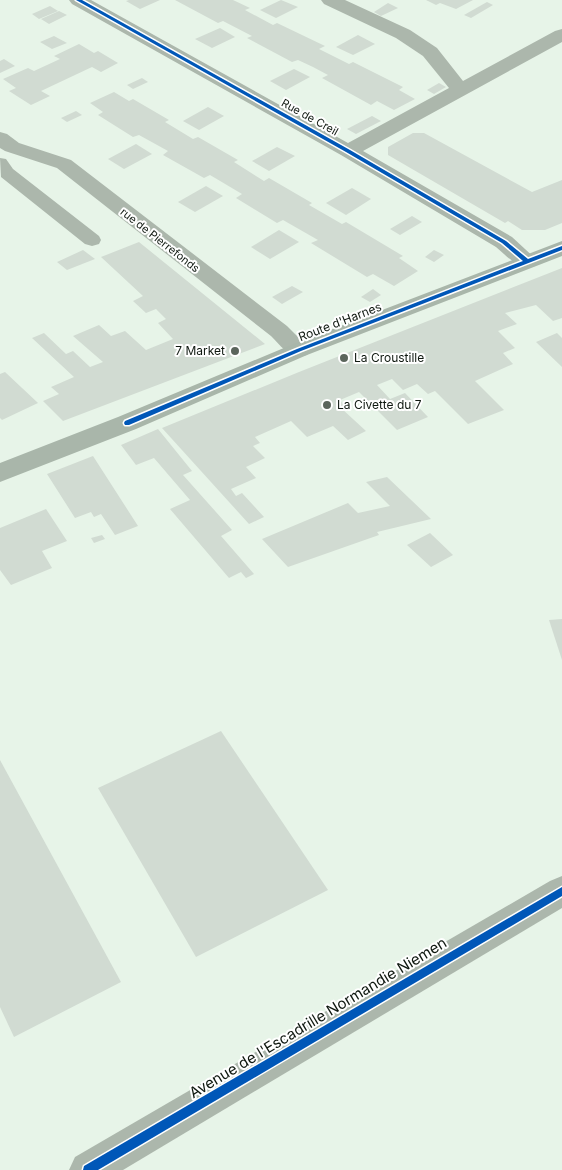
<svg xmlns="http://www.w3.org/2000/svg" width="562" height="1170" font-family="Inter,sans-serif">
<style>
.building{fill:#d1dbd2}
.lines{fill:none;stroke-linecap:round;stroke-linejoin:round}
.service{fill:#acb7ac;fill-rule:evenodd}
.minor{fill:#acb7ac;fill-rule:evenodd}
.secondary{fill:#a9b6aa;fill-rule:evenodd}
.cycleway-casing{stroke:#fff;stroke-width:3}
.cycleway{fill:#0057b8;fill-rule:evenodd}
.poi-dot{fill:#5b655c;stroke:#fff;stroke-width:2}
.labels{text-anchor:middle;stroke-width:4;stroke-linejoin:round;paint-order:stroke}
.far-street-label{font-size:11px;fill:#0f1810;stroke:#fff}
.street-label{font-size:12px;fill:#0f1810;stroke:#fff}
.poi-label{font-size:12px;fill:#0f1810;stroke:#fff;text-anchor:start}
.near-street-label{font-size:15px;fill:#0f1810;stroke:#fff}
</style>
<rect width="100%" height="100%" fill="#e7f4e8"/>
<g class="building">
<path d="M129 0H160L140 9 126 1Z"/>
<path d="M175 0H233L250 8 245 10 273 25 277 23 325 46 319 49 349 64 353 62 403 87 399 90 415 99 394 110 377 101 371 105 322 78 328 75 313 67 298 60 292 62 247 38 252 36 223 21 218 23Z"/>
<path d="M281 0 298 7 276 18 260 10Z"/>
<path d="M426 0H473L456 9 440 3 436 5Z"/>
<path d="M487 2 493 5 471 18 464 15Z"/>
<path d="M388 3 398 8 381 16 374 12Z"/>
<path d="M50 6 58 11 39 19 32 14Z"/>
<path d="M59 11 67 15 49 24 41 19Z"/>
<path d="M220 28 235 37 212 48 195 39Z"/>
<path d="M358 35 375 44 353 55 336 47Z"/>
<path d="M54 36 67 43 52 49 40 42Z"/>
<path d="M79 44 94 53 98 51 118 63 101 72 92 67 41 91 50 96 31 105 9 91 16 88 3 79 28 68 34 71 60 59 54 56Z"/>
<path d="M4 59 15 66 0 73V61Z"/>
<path d="M294 69 310 77 286 90 270 81Z"/>
<path d="M142 78 148 82 133 89 127 85Z"/>
<path d="M439 83 446 87 434 94 427 90Z"/>
<path d="M114 92 129 101 133 99 169 120 165 122 193 139 198 137 238 160 234 162 264 181 269 178 312 203 309 205 342 224 346 222 403 256 399 258 418 271 394 286 373 274 367 277 311 243 318 240 283 220 277 223 236 198 242 194 210 175 204 178 163 155 168 151 139 135 133 137 98 115 103 112 90 103Z"/>
<path d="M208 107 224 116 199 130 183 121Z"/>
<path d="M76 111 82 115 67 122 61 118Z"/>
<path d="M372 116 381 121 356 134 347 129Z"/>
<path d="M413 133H424L532 192 562 180V223L545 230H522L508 221 505 223 388 155V147Z"/>
<path d="M136 144 152 154 124 169 108 159Z"/>
<path d="M277 147 295 156 269 171 252 161Z"/>
<path d="M206 186 223 196 195 212 178 202Z"/>
<path d="M352 188 371 199 346 215 326 203Z"/>
<path d="M412 216 422 222 400 235 390 229Z"/>
<path d="M279 230 299 242 270 259 251 247Z"/>
<path d="M139 242 265 344 63 421 43 401 59 394 51 387 74 377 32 338 44 333 66 354 73 351 90 367 103 362 73 336 99 325 111 336 125 331 146 350 173 339 158 323 166 319 156 309 146 313 133 301 143 296 101 257Z"/>
<path d="M83 250 95 259 67 270 57 262Z"/>
<path d="M434 250 444 255 434 262 425 257Z"/>
<path d="M562 268V318L553 321 536 305 505 313 517 324 498 331 515 348 503 353 513 364 475 381 504 410 468 424 435 391 428 394 417 384 403 390 392 379 377 385 390 399 405 393 428 417 397 430 359 392 340 400 345 406 341 408 366 431 348 440 333 426 307 437 291 421 255 437 260 443 253 446 265 458 246 467 256 478 231 489 236 496 242 493 264 517 249 524 162 428 299 372Z"/>
<path d="M292 286 303 292 282 304 272 297Z"/>
<path d="M373 289 381 295 370 302 361 297Z"/>
<path d="M557 333 562 338V367L536 342Z"/>
<path d="M5 372 38 403 2 420 0 418V374Z"/>
<path d="M158 429 192 471 183 475 232 530 221 536 254 574 246 578 241 572 229 578 170 509 190 500 154 458 136 465 121 445Z"/>
<path d="M93 456 138 526 115 535 101 514 94 517 91 512 75 518 47 474Z"/>
<path d="M387 477 431 519 377 532 379 535 288 567 262 539 348 503 358 513 390 506 366 482Z"/>
<path d="M46 509 67 541 42 551 52 568 11 585 0 570V528Z"/>
<path d="M430 533 453 555 431 567 407 545Z"/>
<path d="M102 535 105 539 94 543 91 538Z"/>
<path d="M562 619V660L549 620Z"/>
<path d="M221 731 328 890 196 957 98 788Z"/>
<path d="M0 760 121 982 14 1037 0 1007Z"/>
</g>
<g class="lines">
<path class="service" d="M0 158 6 159 13 169 99 236 101 240 99 244 92 246 85 244 1 177Z"/>
<g class="minor">
<path d="M69 0H91L348 143 449 88 423 56 396 38 324 4 321 0H345L410 30 437 48 463 81 555 31 562 29V42L363 151 512 237 538 261 535 266C518 270 508 257 496 247L341 155 72 4Z"/>
<path d="M0 132 7 134 19 143 71 160 287 326 311 350 307 355C290 360 282 347 271 336L57 168 5 151 0 148Z"/>
<path d="M562 876V908L123 1170H69L75 1157 550 881Z"/>
</g>
<path class="secondary" d="M562 241V256L307 355 136 429 0 482V463L118 417 291 345Z"/>
<defs>
<g id="cycleway">
<path d="M76 0H82L350 150 506 241 528 259 562 246V250L301 351 129 425H125L124 423 125 421 297 349 523 261 502 243 346 152Z"/>
<path d="M562 887V896L98 1170H83L84 1166Z"/>
</g>
</defs>
<use href="#cycleway" class="cycleway-casing"/>
<use href="#cycleway" class="cycleway"/>
</g>
<g class="poi-dot">
<circle cx="235" cy="351" r="5"/>
<circle cx="344" cy="358" r="5"/>
<circle cx="327" cy="405" r="5"/>
</g>
<g class="labels">
<g class="far-street-label">
<text transform="translate(310 117) rotate(29)" y="4">Rue de Creil</text>
<text transform="translate(160 240) rotate(38)" y="4">rue de Pierrefonds</text>
</g>
<g class="street-label">
<text transform="translate(340 322) rotate(-21)" y="4">Route d'Harnes</text>
</g>
<g class="poi-label">
<text x="225" y="355" text-anchor="end">7 Market</text>
<text x="354" y="362">La Croustille</text>
<text x="337" y="409">La Civette du 7</text>
</g>
<g class="near-street-label">
<text transform="translate(318 1018) rotate(-31)" y="5">Avenue de l'Escadrille Normandie Niemen</text>
</g>
</g>
</svg>
